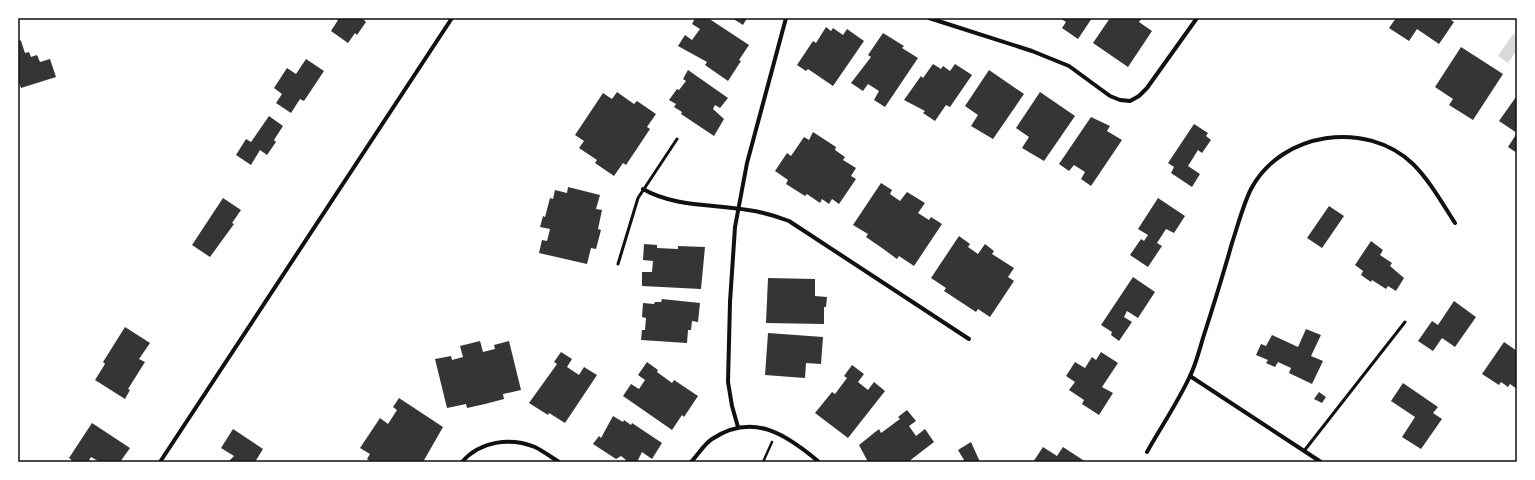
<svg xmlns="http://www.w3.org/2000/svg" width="1535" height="480" font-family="'Fira Sans',sans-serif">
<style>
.water{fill:#d9d9d9}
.building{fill:#353535}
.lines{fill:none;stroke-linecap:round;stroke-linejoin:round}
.path{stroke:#111;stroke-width:2.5}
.service{stroke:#111;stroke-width:3}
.minor{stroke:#111;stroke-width:4}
.neatline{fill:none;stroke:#111;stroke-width:1.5}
</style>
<rect width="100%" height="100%" fill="#fff"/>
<path class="water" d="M1513 34 1517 36V50L1508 63 1498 56Z"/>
<g class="building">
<path d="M335 18H364L363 19 366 22 357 35 355 33 348 43 331 31 338 20Z"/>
<path d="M695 18H708L749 45 739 60 741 61 728 81 705 65 707 62 678 46 685 35 692 40 700 29 692 24Z"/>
<path d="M732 18H747L743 25Z"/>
<path d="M1060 18H1092L1078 39 1062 28 1066 22Z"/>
<path d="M1110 18H1142L1139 22 1152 31 1128 67 1093 43Z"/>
<path d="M1396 18H1448L1454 22 1439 44 1417 29 1409 41 1389 28Z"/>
<path d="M826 27 831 31 833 28 843 35 847 29 864 41 833 86 808 69 806 71 797 65 813 41 816 43Z"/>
<path d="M883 33 904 46 902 48 918 58 885 107 874 100 879 91 868 84 863 91 851 83 871 57 868 55Z"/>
<path d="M18 39 21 41 25 53 29 52 31 57 37 55 40 62 50 59 56 77 21 88 18 80Z"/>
<path d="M1461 47 1503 74 1473 120 1449 105 1453 99 1435 87Z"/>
<path d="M306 59 324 71 304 101 300 99 291 113 276 103 282 94 274 88 287 68 296 74Z"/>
<path d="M933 64 941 69 943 66 950 71 955 64 972 75 950 107 946 105 935 121 923 113 925 111 904 100 921 76 923 78Z"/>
<path d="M688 70 728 98 720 108 715 105 713 109 724 119 714 136 681 114 682 112 674 107 676 104 669 100 677 89 679 90 686 81 683 79Z"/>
<path d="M989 70 1024 94 993 139 971 126 978 115 965 106Z"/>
<path d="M617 92 634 104 637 101 656 114 647 127 650 129 626 165 623 163 614 176 595 163 597 160 579 148 584 141 575 135 603 93 612 99Z"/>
<path d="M1040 92 1075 116 1044 161 1022 148 1029 137 1016 128Z"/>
<path d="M1516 97 1517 98V133L1499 121Z"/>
<path d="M269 116 283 126 274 140 276 142 267 155 260 150 251 165 236 155 246 139 251 142Z"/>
<path d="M1091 117 1110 126 1107 131 1122 140 1091 186 1081 179 1085 172 1074 165 1069 171 1059 164Z"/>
<path d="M1194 124 1208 133 1206 136 1211 140 1202 153 1198 150 1188 166 1200 174 1192 187 1171 173 1174 167 1168 163Z"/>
<path d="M813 132 836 147 835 150 845 157 843 160 856 168 851 176 856 179 839 204 832 199 829 204 822 199 820 203 807 194 805 196 786 184 788 180 775 171 787 153 791 156 804 137 809 140Z"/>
<path d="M1517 133V153L1508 147Z"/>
<path d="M881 183 892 190 890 194 900 201 907 192 925 203 918 213 929 220 931 217 942 224 914 266 899 256 897 259 882 248 866 237 868 234 853 225Z"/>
<path d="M568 187 600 195 596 209 602 210 598 229 601 230 596 249 591 248 587 264 539 253 542 240 547 241 550 229 540 227 543 216 545 217 550 198 553 199 555 190 567 193Z"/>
<path d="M223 198 241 210 232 223 234 224 210 257 192 245Z"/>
<path d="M1158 198 1185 216 1174 233 1166 229 1157 243 1162 246 1148 267 1130 255 1141 239 1144 241 1148 235 1138 229Z"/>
<path d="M1329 206 1344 216 1322 248 1307 238Z"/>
<path d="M959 236 970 244 968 247 978 254 985 244 994 251 992 254 1014 268 1008 277 1014 281 990 317 978 309 976 312 944 291 946 288 931 278Z"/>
<path d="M1371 241 1383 250 1380 255 1392 263 1390 266 1404 278 1396 291 1388 286 1386 289 1372 280 1371 282 1361 275 1363 271 1355 265Z"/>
<path d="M644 244 657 245V248L678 249V246L705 247 701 289 642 286V272H652L653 261 643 260Z"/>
<path d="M1133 277 1155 292 1138 318 1127 311 1124 317 1132 322 1119 341 1111 335 1112 332 1101 325Z"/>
<path d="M768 278 815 279V296L827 297 826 307H824V324L766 323Z"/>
<path d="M662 299 700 303 698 322 692 321 691 330H688L687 343 641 340 642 330H645L646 318 642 317 643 303 654 304 655 302H661Z"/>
<path d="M1454 301 1476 317 1455 347 1442 338 1433 351 1418 341 1432 321 1438 325Z"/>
<path d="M125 327 150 343 139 359 145 362 128 389 130 390 125 399 95 380 105 364 103 362Z"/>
<path d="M1306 329 1321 335 1311 356 1323 361 1312 384 1289 373 1291 368 1278 362 1275 367 1266 363 1268 360 1256 355 1261 344 1266 346 1272 335 1298 347Z"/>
<path d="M768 333 823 337 821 364 806 363 805 378 765 375Z"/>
<path d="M480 341 483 352 495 349 494 345 509 341 521 390 503 394 504 399 485 404 467 408 466 404 447 408 435 359 451 356 452 360 463 357 460 346Z"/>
<path d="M1504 342 1517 351V389L1510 384 1508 387 1501 382 1499 385 1482 374Z"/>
<path d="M561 352 572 359 567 367 579 375 584 367 597 375 565 423 549 413 548 415 529 403 557 364 554 362Z"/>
<path d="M1101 352 1118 363 1102 387 1113 393 1099 415 1082 404 1084 400 1069 390 1075 382 1066 376 1075 362 1085 368 1092 357 1096 360Z"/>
<path d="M647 362 658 370 657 372 672 383 674 380 698 396 684 417 682 415 672 430 623 396 631 384 639 389 645 380 638 375Z"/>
<path d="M852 365 864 374 858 382 868 390 874 382 885 391 848 438 815 413 832 392 835 394 847 378 844 376Z"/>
<path d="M1403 383 1438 407 1433 413 1442 419 1421 449 1402 437 1415 417 1391 401Z"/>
<path d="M1319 392 1326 397 1322 403 1314 399Z"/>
<path d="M399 398 443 427 423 462H371L367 459 370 454 360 448 380 418 388 424 397 410 393 407Z"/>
<path d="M907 410 916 421 909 426 916 436 925 429 934 442 908 462H868L859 445 879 429 881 433 900 419 898 417Z"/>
<path d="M613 416 623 422 624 420 631 425 632 423 662 443 652 459 642 452 637 462H625L626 460 621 456 616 459 593 444 599 436 601 438Z"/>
<path d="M92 423 130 448 120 462H100L91 457 88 462H74L69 458Z"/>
<path d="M233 429 263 449 255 462H228L234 456 221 448Z"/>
<path d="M971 442 980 462H961L964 460 958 450Z"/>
<path d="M1043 447 1057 456 1063 447 1086 462H1033Z"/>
</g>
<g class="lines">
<path class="path" d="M763 462 772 442"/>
<g class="service">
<path d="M618 264 638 198 677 139"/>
<path d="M1304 451 1405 322"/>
</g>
<g class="minor">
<path d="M929 18 1032 51 1069 66 1110 96 1120 100 1130 101 1139 96 1147 88 1197 18"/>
<path d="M643 189C674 207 713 204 748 210 762 212 776 216 789 221L969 339"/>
<path d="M1190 376 1321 462"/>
<path d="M738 427 732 406 728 382 730 302 735 227 747 163 786 18"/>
<path d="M1147 452C1161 427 1178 402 1190 376 1196 364 1199 351 1203 338 1213 307 1223 275 1232 243 1238 225 1243 205 1251 189 1281 132 1366 119 1413 164 1430 181 1442 203 1455 223"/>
<path d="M160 462 452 18"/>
<path d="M462 462C480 441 510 437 535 447 543 451 551 457 559 462"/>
<path d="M691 462C698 455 704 444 712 439 753 412 786 434 819 462"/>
</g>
</g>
<rect width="1535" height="480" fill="none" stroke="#ffffff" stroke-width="38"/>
<rect x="19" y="19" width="1497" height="442" class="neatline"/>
</svg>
